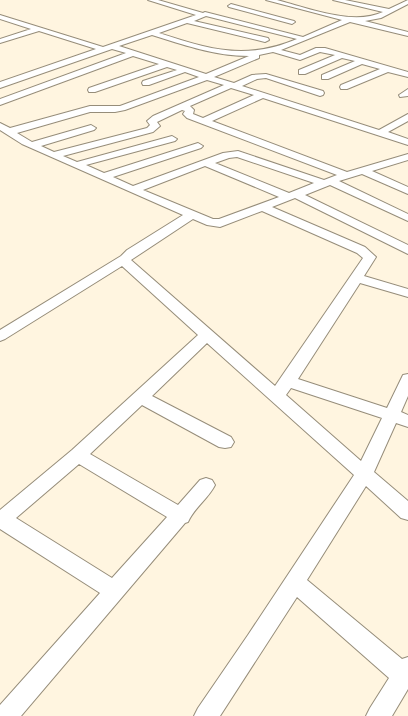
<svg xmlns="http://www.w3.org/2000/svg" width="408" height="716" font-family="Mulish,sans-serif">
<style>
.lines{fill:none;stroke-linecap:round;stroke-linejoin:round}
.minor-casing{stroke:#968d7a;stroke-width:2}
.minor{fill:#fff;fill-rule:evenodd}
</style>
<rect width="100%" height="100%" fill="#fff5e0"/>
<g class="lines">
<defs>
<g id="minor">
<path d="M148 0H158L203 13 205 12 303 37 342 20 266 0H277C308 8 353 26 383 12L333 0H345L389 9 408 0V4L381 18 365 21 408 32V36L350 22 281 50 300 55 316 48H325L408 72V77L388 72 347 89H341L340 87 341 85 380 69 362 64 328 79H322V75L355 61 342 58 305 74H299V70L335 55 320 52 300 60 273 52 259 55V58L214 77 234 83 252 75 266 74 323 91 324 93 323 95 320 96 266 78 257 79 242 86 379 130 408 114V121L388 132 408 139V145L263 98 212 121 347 172 408 154V160L372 171 408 187V194L362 174 339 181 408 214V221L330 185 305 195 408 245V254L295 198 272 207 365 247 376 257 364 276 408 289V297L360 283 298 379 387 408 403 375 408 374V396L401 412 408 415V427L396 423 374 472 408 501V520L401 518 366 486 307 580 402 659 408 657V689L392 716H366L370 708 389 678 297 597 220 716H194L198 708 248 635 354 475 207 343 152 396 231 437 234 442 231 447 225 448 219 447 142 405 90 454 178 505 200 480 206 478 212 480 215 485C208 499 194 508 188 522L185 523 21 716H0V705L100 593 0 529V510L72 450 198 335 122 266 5 339 0 341V330L121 256 127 250 183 215 22 144 0 130V123L10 128 90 106H120L199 77 185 72 149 85H143L142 83 143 81 177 70 167 67 95 92H89L88 90 89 88 159 64 133 56 0 105V99L126 53 112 49 0 88V82L96 49 39 31 0 43V39L31 29 0 19V15L103 47 196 15ZM206 16 297 39C245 61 209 49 159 33L187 23 265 42 269 40 268 38 194 21ZM152 35C184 45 215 56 249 56L206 74 119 46ZM207 80 224 85 153 116 147 121 150 125 147 128 54 152 41 146 94 130 96 128 91 125 32 142 17 133 90 112H115L125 110ZM231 88 254 95 203 118 193 114 194 110 190 106ZM182 110 185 111 183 114 187 118 337 175 324 180 238 151 223 153 133 186 113 177 201 148 203 146 198 143 104 173 86 165 175 141 177 139 172 136 77 162 63 156 153 132 160 126 157 122ZM237 157 314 183 289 193 215 163 229 158ZM205 166 279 197 219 219H213L143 190ZM262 211 357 253 363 258 275 386 131 260 193 219 207 225 220 227ZM291 388 382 418 361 461 286 395ZM79 464 167 517 112 578 16 518Z"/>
<path d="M231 4 294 21 295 22 292 24 229 7 228 6Z"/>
<path d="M408 89V96L400 97 399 95Z"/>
</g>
</defs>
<use href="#minor" class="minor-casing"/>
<use href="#minor" class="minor"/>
</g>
</svg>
